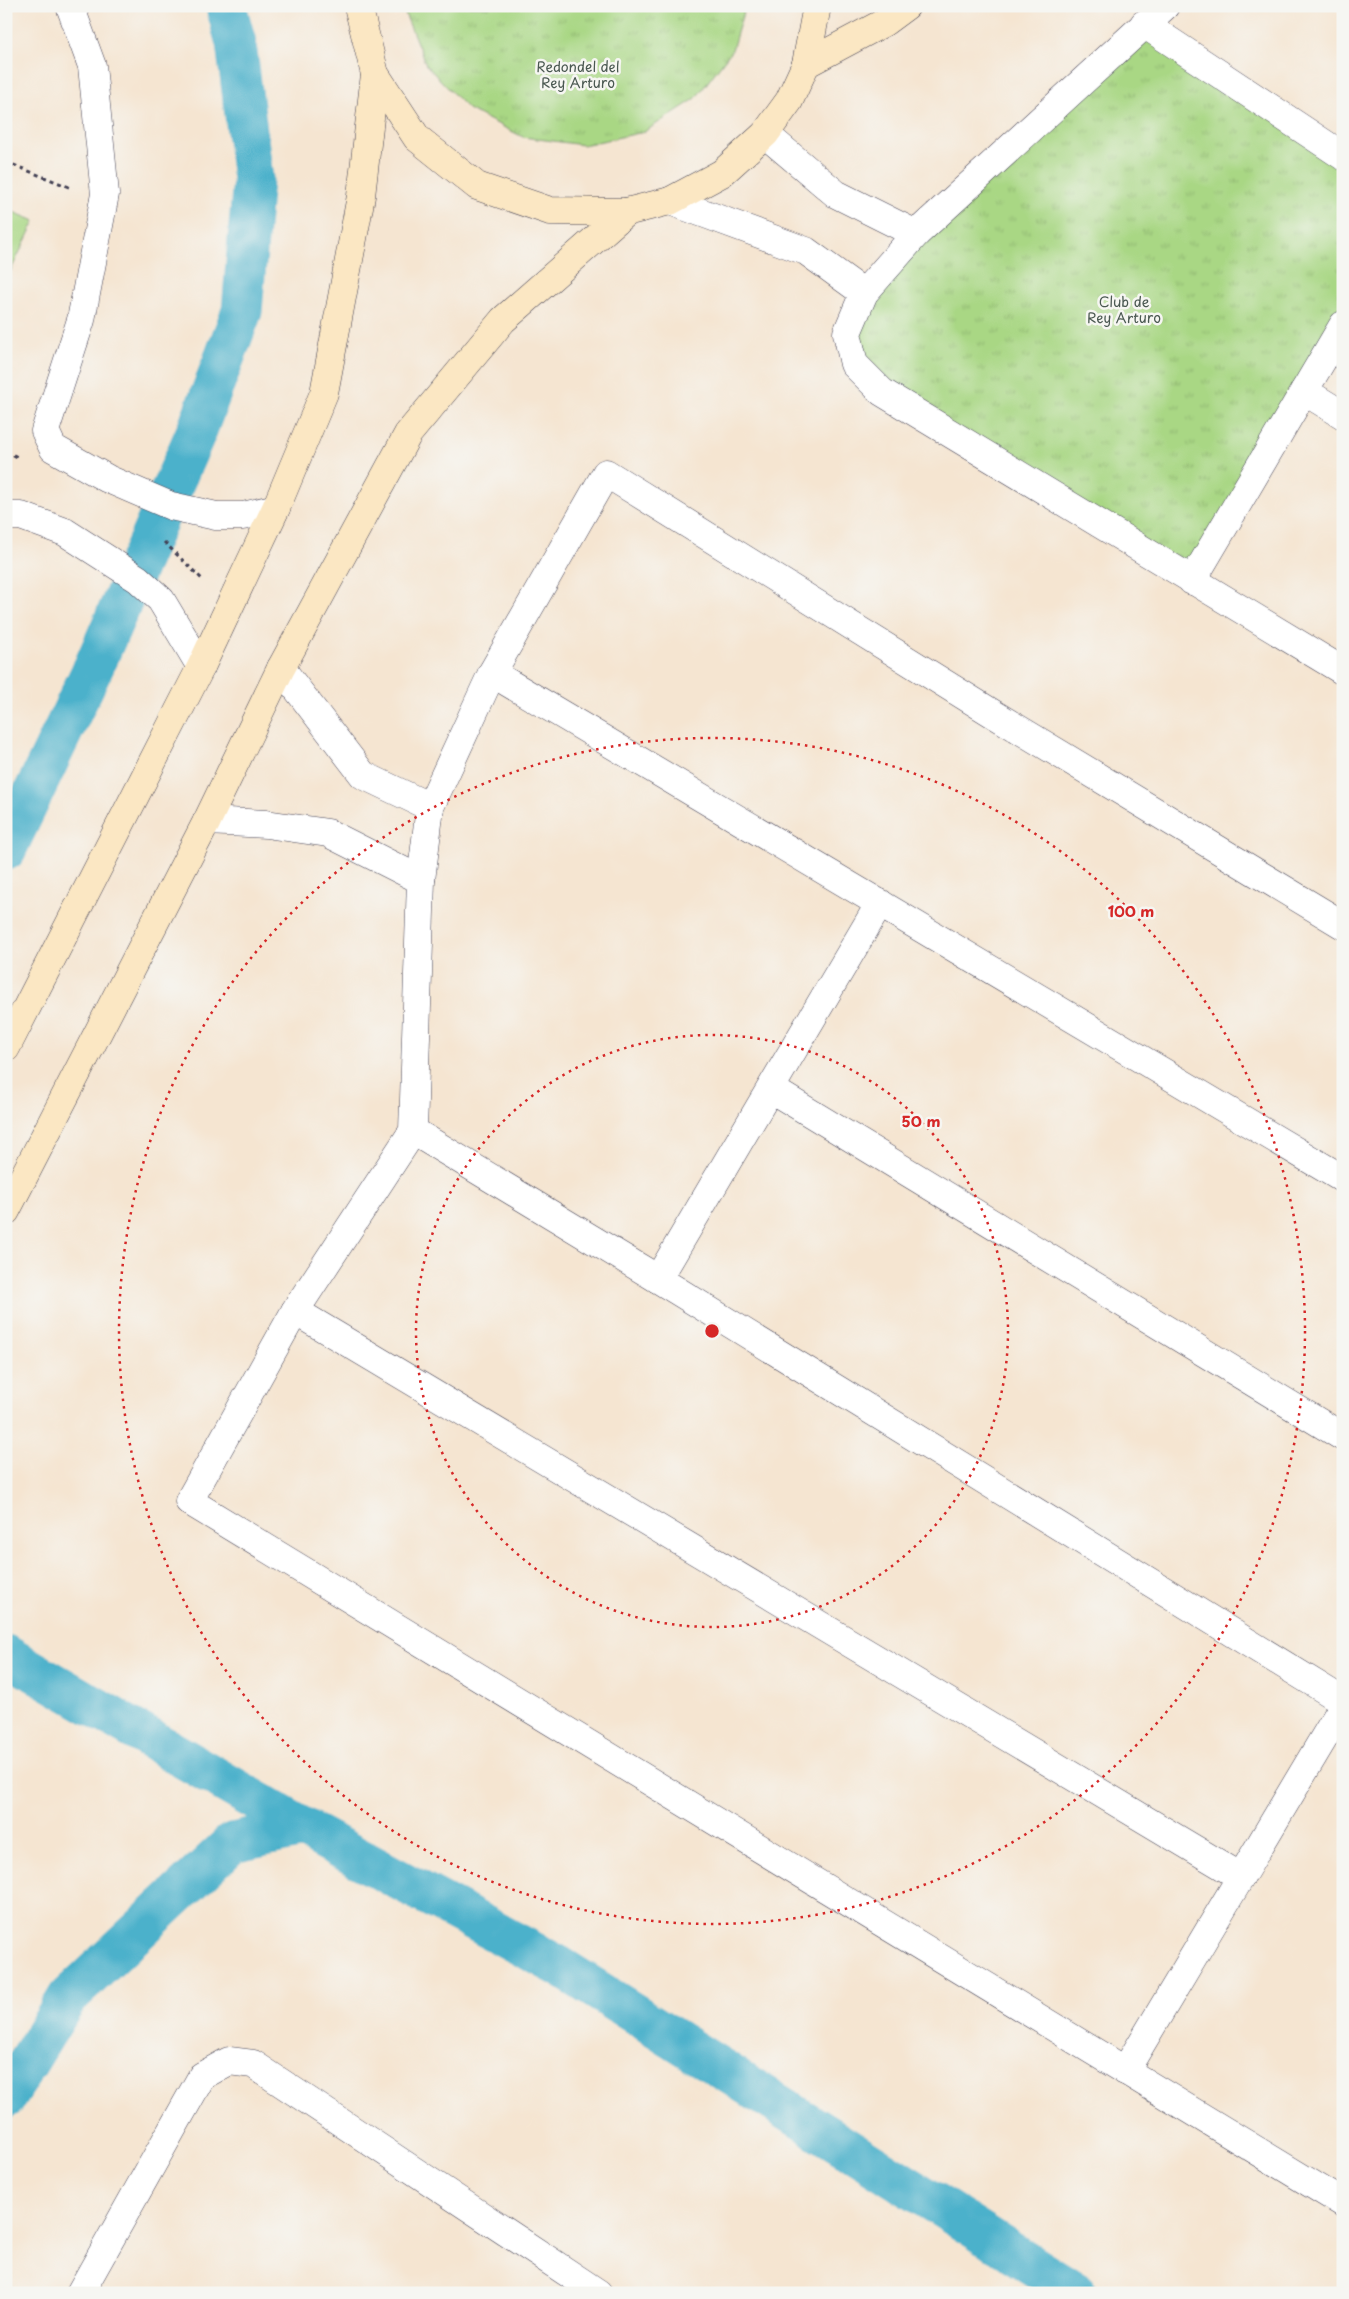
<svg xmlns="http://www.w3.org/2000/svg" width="1349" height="2299" font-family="'Playpen Sans',sans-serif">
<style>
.grass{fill:url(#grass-tufts);stroke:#667c60}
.garden{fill:#a9d784;stroke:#667c60}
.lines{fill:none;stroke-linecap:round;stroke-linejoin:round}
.canal{stroke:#4cb1cb;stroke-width:41}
.street-casing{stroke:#423f52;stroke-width:29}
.secondary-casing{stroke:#423f52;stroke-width:29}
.path{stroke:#423f52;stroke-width:3;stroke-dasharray:4 4;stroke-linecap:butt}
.street{stroke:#fff;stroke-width:28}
.secondary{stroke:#fbe7c3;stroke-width:28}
.ring{fill:none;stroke:#d62828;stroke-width:2.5;stroke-dasharray:2.5 5}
.labels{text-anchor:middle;stroke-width:5;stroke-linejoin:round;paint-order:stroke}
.park-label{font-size:14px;fill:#4a5851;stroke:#f6f6f2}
.centre{fill:#d62828;stroke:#f6f6f2;stroke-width:2.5}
.ring-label{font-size:15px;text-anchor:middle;font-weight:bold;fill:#d62828;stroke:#f6f6f2;stroke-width:5;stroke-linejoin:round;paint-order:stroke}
</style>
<defs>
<pattern id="grass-tufts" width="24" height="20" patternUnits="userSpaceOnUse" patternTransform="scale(1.25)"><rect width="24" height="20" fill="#a9d784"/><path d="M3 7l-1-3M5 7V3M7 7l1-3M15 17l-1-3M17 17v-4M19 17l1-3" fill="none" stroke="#91b873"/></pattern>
</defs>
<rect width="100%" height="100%" fill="#f6f6f2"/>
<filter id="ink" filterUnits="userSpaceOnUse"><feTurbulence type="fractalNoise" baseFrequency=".02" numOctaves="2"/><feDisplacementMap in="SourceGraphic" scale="10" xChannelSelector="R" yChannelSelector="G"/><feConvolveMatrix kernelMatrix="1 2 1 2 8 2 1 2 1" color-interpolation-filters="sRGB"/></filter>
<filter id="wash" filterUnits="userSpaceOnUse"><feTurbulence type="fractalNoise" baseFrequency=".0096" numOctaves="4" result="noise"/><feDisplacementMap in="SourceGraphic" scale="20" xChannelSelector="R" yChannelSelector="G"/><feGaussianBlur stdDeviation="1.12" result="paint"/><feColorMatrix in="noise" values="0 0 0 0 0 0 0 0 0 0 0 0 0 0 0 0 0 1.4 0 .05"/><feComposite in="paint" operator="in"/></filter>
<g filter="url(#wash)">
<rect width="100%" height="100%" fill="#f5e5d1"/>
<g class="grass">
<path d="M402 6H745L732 50 695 99 644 132 583 145 523 137 468 109 426 65Z"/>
<path d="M1144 24 1343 156V326L1192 581 854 364 864 293Z"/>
</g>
<path class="garden" d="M6 209 35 221 6 280Z"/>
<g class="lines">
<g class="canal">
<path d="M6 850 94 666 153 531 197 430 242 311 253 179 236 43 226 6"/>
<path d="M6 1655 303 1828"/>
<path d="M6 2098 68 1997 232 1843 303 1828 559 1966 1077 2293"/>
</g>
</g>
</g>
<g filter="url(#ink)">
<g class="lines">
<defs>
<g id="street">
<path d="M70 6 92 66 105 194 81 320 45 431 53 448 108 479 171 506 216 516H243L276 508"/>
<path d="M1165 6 916 234 864 293 847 333 854 364 882 392 1343 671"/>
<path d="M1144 24 1343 156"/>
<path d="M765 134 836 194 916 234"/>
<path d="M670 201 806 251 864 293"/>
<path d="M1304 391 1343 415"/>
<path d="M6 516H21L65 532 138 579 161 600 201 667"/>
<path d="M1192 581 1343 325"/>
<path d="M281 668 363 775 430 807"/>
<path d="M492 673 1343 1179"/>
<path d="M207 821 266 824 328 833 421 880"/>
<path d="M1343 925 992 713 606 473 492 673 430 807 421 880 413 1131 295 1311 189 1501 1343 2203"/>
<path d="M771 1089 1343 1437"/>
<path d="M413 1131 658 1279 1343 1701"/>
<path d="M658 1279 880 903"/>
<path d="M295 1311 1241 1877"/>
<path d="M1125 2071 1343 1706"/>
<path d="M80 2293 202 2076 229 2061 253 2064 598 2293"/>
</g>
<g id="secondary">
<path d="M358 6 375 74 417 138 477 186 550 211 626 212 670 201 722 173 765 134 789 101 806 64 817 6"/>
<path d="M806 64 883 23 906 6"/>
<path d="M6 1048 201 667 276 508 324 393 361 196 375 74"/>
<path d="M6 1211 207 821 281 668 408 434 503 320 626 212"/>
</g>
</defs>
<use href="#street" class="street-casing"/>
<use href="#secondary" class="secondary-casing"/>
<g class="path">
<path d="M6 162 69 187"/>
<path d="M6 451 19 458"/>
<path d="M164 542 204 581"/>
</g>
<use href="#street" class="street"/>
<use href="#secondary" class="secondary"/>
</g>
</g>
<g class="ring">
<circle cx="712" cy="1331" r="296"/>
<circle cx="712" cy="1331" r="593"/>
</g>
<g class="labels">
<g class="park-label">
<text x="578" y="72">Redondel del<tspan x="578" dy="16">Rey Arturo</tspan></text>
<text x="1124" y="307">Club de<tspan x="1124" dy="16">Rey Arturo</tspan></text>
</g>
</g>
<circle cx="712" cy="1331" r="8" class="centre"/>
<g class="ring-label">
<text x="1131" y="917">100 m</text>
<text x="921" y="1127">50 m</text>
</g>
<rect width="1349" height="2299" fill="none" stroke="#f6f6f2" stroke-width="25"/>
</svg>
